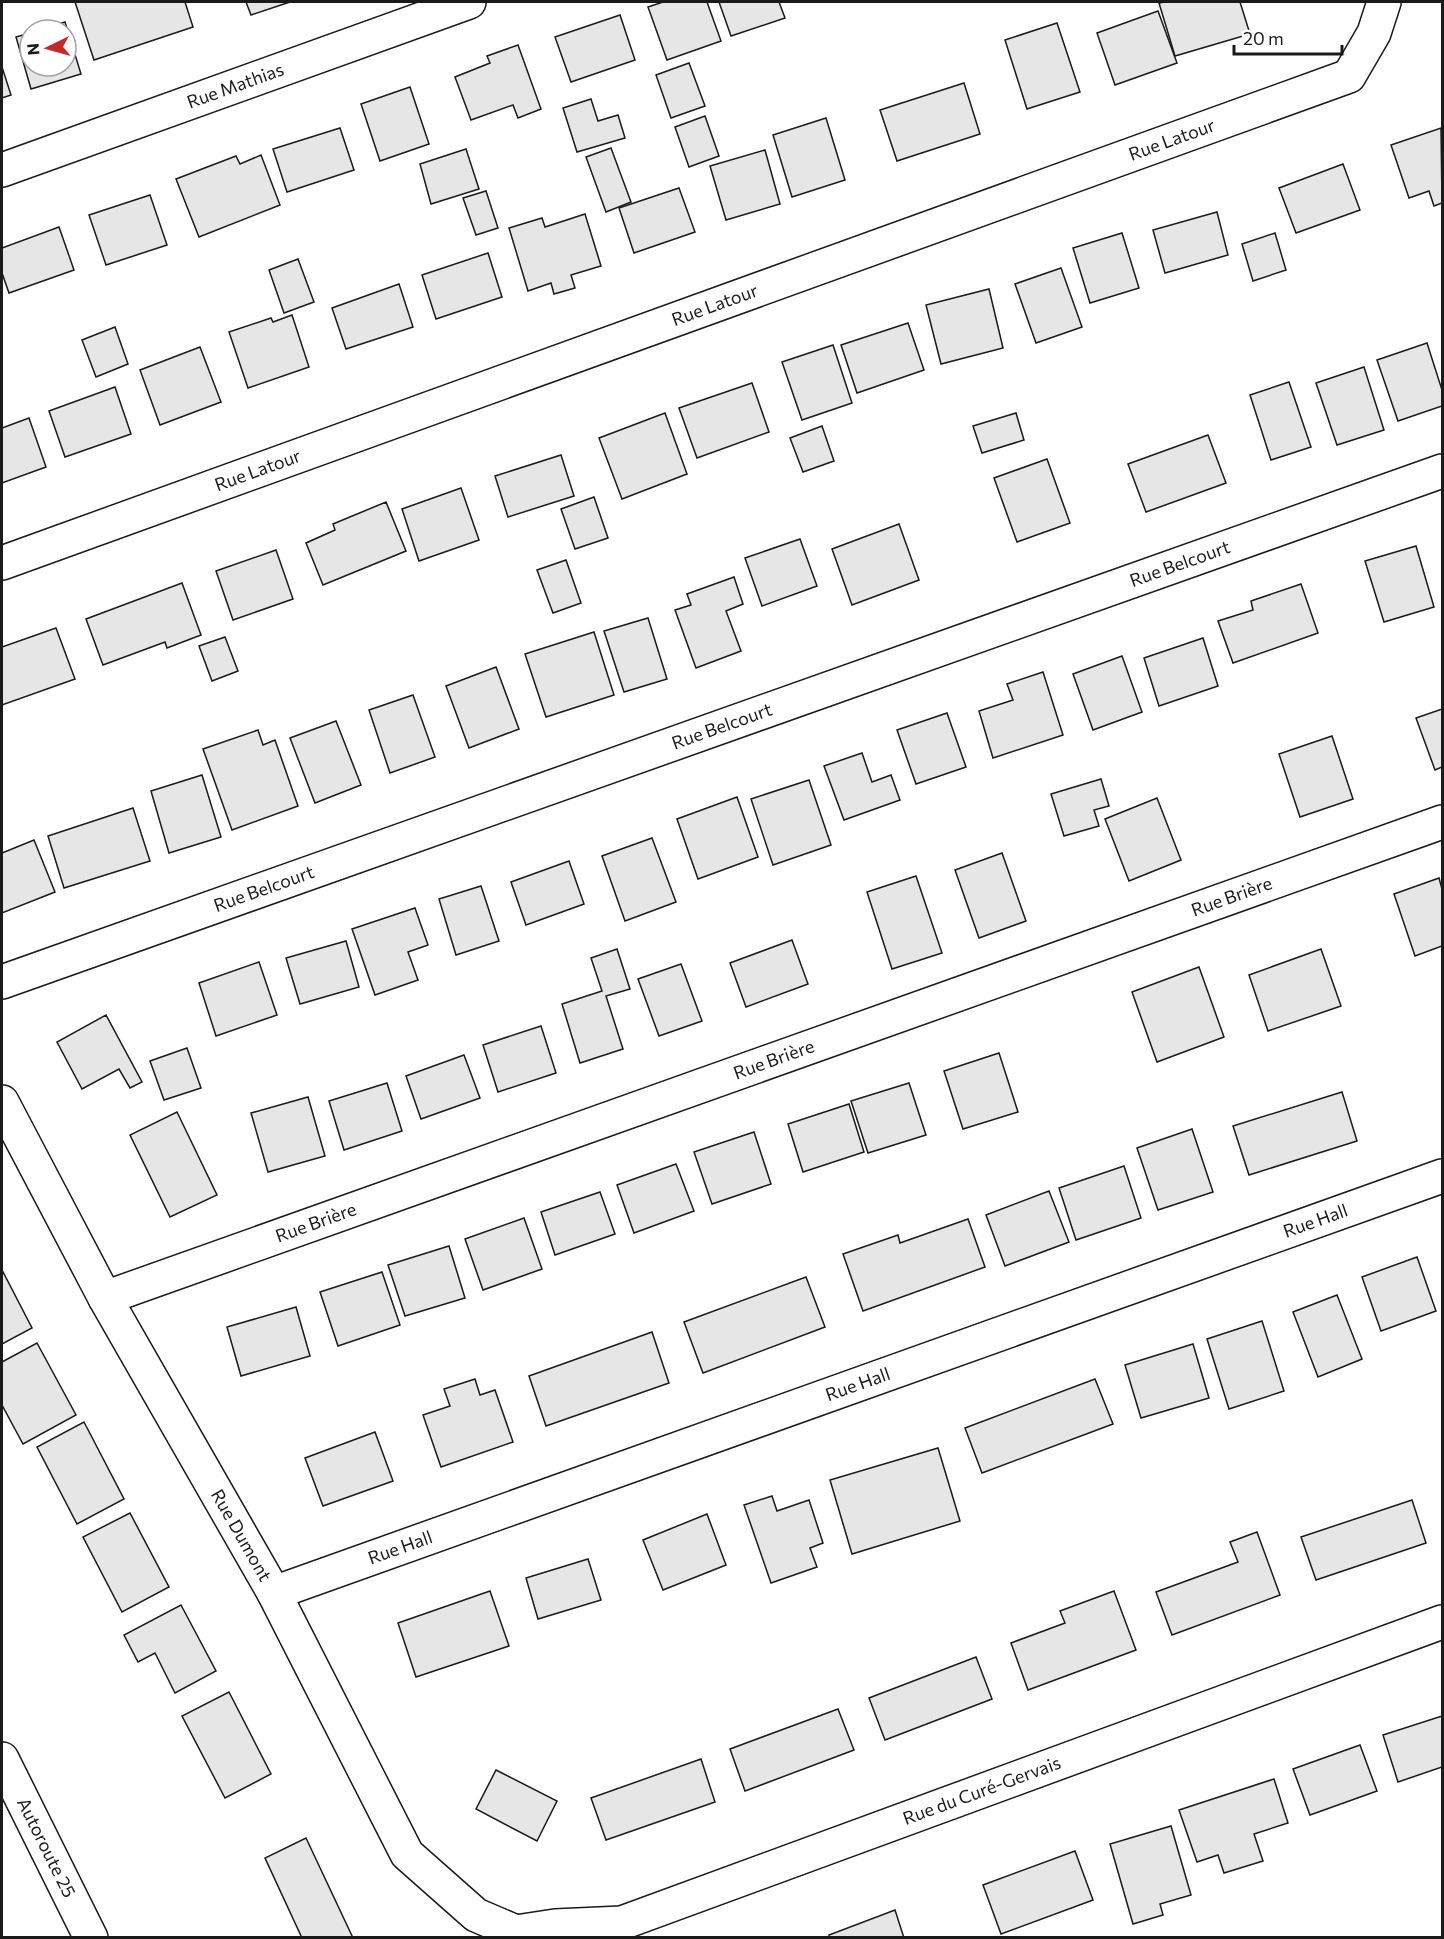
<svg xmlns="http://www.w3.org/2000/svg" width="1444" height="1939" font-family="Commissioner,sans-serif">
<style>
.building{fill:#e6e6e6;stroke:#1a1a1a;stroke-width:1.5}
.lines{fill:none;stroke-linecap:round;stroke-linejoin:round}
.street-casing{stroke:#1a1a1a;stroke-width:36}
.highway-casing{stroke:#1a1a1a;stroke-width:36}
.street{stroke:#fff;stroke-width:33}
.highway{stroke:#fff;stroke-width:33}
.labels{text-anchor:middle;stroke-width:4.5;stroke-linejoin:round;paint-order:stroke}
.street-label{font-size:18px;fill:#1a1a1a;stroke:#fff}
</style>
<rect width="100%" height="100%" fill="#fff"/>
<g class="building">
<path d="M75 2H185L193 27 94 60Z"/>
<path d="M246 2H290L251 15Z"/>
<path d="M663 2H707L721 41 667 60 648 7Z"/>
<path d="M719 2H779L785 18 731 36Z"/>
<path d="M1165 2H1240L1250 34 1175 56 1159 3Z"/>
<path d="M1158 11 1177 63 1115 85 1097 33Z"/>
<path d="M620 15 635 60 571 82 555 37Z"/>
<path d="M65 22 81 74 31 89 16 37 30 33V66H66V30H39Z"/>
<path d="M1057 23 1080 92 1027 109 1005 40Z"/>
<path d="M518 45 541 109 518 118 513 105 471 120 455 77 490 63 487 56Z"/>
<path d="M689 63 705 106 671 118 656 75Z"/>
<path d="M2 67 11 95 2 98Z"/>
<path d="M964 83 980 134 897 161 880 110Z"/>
<path d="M410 87 429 144 380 161 361 104Z"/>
<path d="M591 99 598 121 618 115 625 138 577 152 563 108Z"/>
<path d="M705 116 719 156 689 167 675 127Z"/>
<path d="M826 118 845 180 792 197 773 135Z"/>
<path d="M340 128 354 170 287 192 273 149Z"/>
<path d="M1441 128 1442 203 1434 206 1429 191 1409 198 1391 145Z"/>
<path d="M611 148 631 202 606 212 586 157Z"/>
<path d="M466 149 479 189 431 204 420 164Z"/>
<path d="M765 150 780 204 726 220 710 166Z"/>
<path d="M261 155 280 205 199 237 176 179 236 156 240 164Z"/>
<path d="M1343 164 1360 210 1296 233 1279 188Z"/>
<path d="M679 188 695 232 634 253 619 208Z"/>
<path d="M486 191 498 228 476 235 463 198Z"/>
<path d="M150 195 167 245 106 265 89 215Z"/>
<path d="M1217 212 1228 255 1165 273 1153 230Z"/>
<path d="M585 214 601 266 571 275 575 288 554 294 551 283 528 291 509 228 542 218 545 227Z"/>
<path d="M59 227 74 270 9 293 2 273V248Z"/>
<path d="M1122 233 1139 288 1090 303 1073 248Z"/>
<path d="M1275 233 1286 270 1253 281 1242 244Z"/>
<path d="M488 253 502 297 436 319 422 275Z"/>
<path d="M298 259 314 302 284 313 269 270Z"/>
<path d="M1061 268 1082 327 1036 343 1015 284Z"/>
<path d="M399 284 413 327 346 349 332 308Z"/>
<path d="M989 289 1003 348 941 364 926 305Z"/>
<path d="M292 315 309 367 248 388 229 332 271 318 273 322Z"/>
<path d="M908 323 924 370 857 393 841 345Z"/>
<path d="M115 327 128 364 96 377 82 340Z"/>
<path d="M1427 343 1442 390V406L1398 421 1377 360Z"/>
<path d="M833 345 852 403 802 420 782 362Z"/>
<path d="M200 347 221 402 160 425 140 370Z"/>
<path d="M1364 367 1384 430 1337 445 1316 383Z"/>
<path d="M1289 382 1311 447 1271 460 1250 395Z"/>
<path d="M752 383 769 432 697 458 679 408Z"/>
<path d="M115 387 131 434 65 457 49 411Z"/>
<path d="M665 413 687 474 622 499 599 438Z"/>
<path d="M1016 413 1024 440 982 453 973 426Z"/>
<path d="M29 418 46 467 2 483V428Z"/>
<path d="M822 426 834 461 803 472 790 438Z"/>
<path d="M1208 435 1226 483 1146 512 1128 464Z"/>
<path d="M561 455 574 496 508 517 495 476Z"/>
<path d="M1047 459 1070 523 1017 542 994 478Z"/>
<path d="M461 488 479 540 419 561 402 509Z"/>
<path d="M594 497 608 538 575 549 561 509Z"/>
<path d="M386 502 406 551 323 585 306 543 335 530 333 524Z"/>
<path d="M899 524 919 580 852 605 832 549Z"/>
<path d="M800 539 817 586 762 606 745 558Z"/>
<path d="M1416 546 1434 607 1384 622 1365 561Z"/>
<path d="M276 550 293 599 233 620 216 571Z"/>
<path d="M566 560 581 603 553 613 537 570Z"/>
<path d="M734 577 743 604 726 611 741 651 696 668 675 610 691 605 687 594Z"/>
<path d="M182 583 201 635 167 648 165 642 103 665 86 619Z"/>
<path d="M1301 584 1318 633 1233 663 1218 621 1253 610 1251 601Z"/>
<path d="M648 618 667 679 624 692 604 631Z"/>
<path d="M56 628 75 679 2 705V647Z"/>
<path d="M594 632 614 695 546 717 525 654Z"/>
<path d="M225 637 238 671 212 681 199 646Z"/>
<path d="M1203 638 1218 686 1159 706 1144 658Z"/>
<path d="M1122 656 1142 712 1093 730 1073 674Z"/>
<path d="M496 667 519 729 469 748 446 686Z"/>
<path d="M1043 672 1063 735 993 758 979 711 1013 700 1007 684Z"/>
<path d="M413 695 435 757 390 773 369 710Z"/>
<path d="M1442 709V767L1435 770 1416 718Z"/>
<path d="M947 713 966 767 916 784 897 730Z"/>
<path d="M336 721 361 785 315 803 290 738Z"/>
<path d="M258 730 263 745 275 740 298 806 232 830 203 749Z"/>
<path d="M1332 736 1353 799 1300 817 1279 754Z"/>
<path d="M862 753 872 782 891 775 900 800 844 820 824 766Z"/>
<path d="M202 775 221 837 169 853 151 791Z"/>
<path d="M1101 779 1109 806 1094 810 1099 826 1064 836 1051 794Z"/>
<path d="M809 780 831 845 773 865 751 799Z"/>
<path d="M737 797 758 857 698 879 677 819Z"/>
<path d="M1157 798 1181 860 1129 881 1105 819Z"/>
<path d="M133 808 150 861 64 888 48 836Z"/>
<path d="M652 838 676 902 625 921 602 856Z"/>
<path d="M34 840 55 892 2 913V853Z"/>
<path d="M1002 853 1026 921 979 938 955 870Z"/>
<path d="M569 861 584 904 526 925 511 882Z"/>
<path d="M916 876 942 953 892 969 867 892Z"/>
<path d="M1439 878 1442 889V946L1415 956 1394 894Z"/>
<path d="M481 886 499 941 456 955 439 899Z"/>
<path d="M415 908 428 945 408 952 418 980 375 995 352 929Z"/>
<path d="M792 940 808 984 746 1007 730 963Z"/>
<path d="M346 941 359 987 300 1004 286 958Z"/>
<path d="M617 949 630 989 606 996 623 1049 580 1063 562 1004 602 991 591 958Z"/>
<path d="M1321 949 1341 1006 1268 1031 1249 975Z"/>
<path d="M259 962 277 1015 216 1036 199 983Z"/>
<path d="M681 964 702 1021 659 1036 638 979Z"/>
<path d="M1199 967 1224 1037 1157 1062 1132 992Z"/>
<path d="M106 1015 142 1082 130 1088 119 1069 82 1089 57 1042Z"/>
<path d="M541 1026 556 1073 498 1092 483 1045Z"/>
<path d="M187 1048 201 1088 164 1100 150 1061Z"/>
<path d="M999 1053 1018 1112 963 1129 944 1071Z"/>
<path d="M464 1055 480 1098 421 1119 406 1076Z"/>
<path d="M387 1083 402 1131 344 1150 329 1101Z"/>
<path d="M909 1083 926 1135 868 1153 851 1101Z"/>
<path d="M1342 1092 1357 1141 1249 1175 1233 1126Z"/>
<path d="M308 1097 325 1156 268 1172 251 1113Z"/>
<path d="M849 1104 864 1152 803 1172 788 1124Z"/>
<path d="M177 1112 217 1195 170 1217 130 1135Z"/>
<path d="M1192 1129 1213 1192 1158 1210 1137 1148Z"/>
<path d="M754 1132 771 1184 712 1204 694 1152Z"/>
<path d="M676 1164 694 1211 634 1233 617 1185Z"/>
<path d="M1124 1166 1141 1218 1076 1240 1059 1188Z"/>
<path d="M1049 1191 1069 1242 1005 1266 986 1215Z"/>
<path d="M600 1192 615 1234 555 1255 541 1212Z"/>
<path d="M524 1218 542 1269 483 1290 465 1239Z"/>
<path d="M968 1219 985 1267 863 1311 843 1254 898 1235 900 1243Z"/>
<path d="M449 1246 465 1298 405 1316 388 1265Z"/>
<path d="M1417 1257 1436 1311 1381 1331 1362 1277Z"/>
<path d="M2 1270 32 1328 2 1344Z"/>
<path d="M382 1272 400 1325 338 1346 320 1292Z"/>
<path d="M806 1277 825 1327 703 1373 684 1322Z"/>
<path d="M1337 1295 1362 1359 1318 1377 1293 1312Z"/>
<path d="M296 1307 310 1356 241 1376 227 1327Z"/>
<path d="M1262 1321 1284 1391 1229 1409 1207 1339Z"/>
<path d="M652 1332 669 1383 546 1426 529 1376Z"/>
<path d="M37 1343 76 1415 23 1444 2 1405V1362Z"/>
<path d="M1193 1344 1209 1398 1141 1418 1125 1365Z"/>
<path d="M475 1379 480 1395 495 1390 513 1442 441 1467 423 1415 450 1406 444 1389Z"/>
<path d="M1095 1379 1113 1424 982 1473 965 1428Z"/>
<path d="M84 1422 124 1499 77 1524 37 1447Z"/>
<path d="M375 1432 393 1481 323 1506 305 1458Z"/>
<path d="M938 1448 960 1521 852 1554 830 1480Z"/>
<path d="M772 1496 777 1511 809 1500 823 1543 810 1548 817 1567 771 1583 744 1505Z"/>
<path d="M1412 1500 1426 1543 1316 1580 1301 1537Z"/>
<path d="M130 1513 169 1587 122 1612 83 1537Z"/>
<path d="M707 1514 726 1565 663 1590 643 1540Z"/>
<path d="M1257 1532 1280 1595 1172 1635 1156 1592 1238 1562 1230 1542Z"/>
<path d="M588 1559 601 1600 538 1619 526 1578Z"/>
<path d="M490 1591 509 1646 416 1677 398 1623Z"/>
<path d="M1114 1591 1136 1650 1028 1690 1011 1643 1065 1623 1060 1611Z"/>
<path d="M181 1605 216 1671 175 1693 155 1653 138 1662 124 1635Z"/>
<path d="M976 1657 992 1699 885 1740 869 1698Z"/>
<path d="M229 1692 271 1774 225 1798 182 1716Z"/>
<path d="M838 1709 854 1750 745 1791 730 1749Z"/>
<path d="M1442 1716V1767L1398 1782 1383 1735Z"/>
<path d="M1360 1745 1377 1791 1310 1815 1293 1769Z"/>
<path d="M701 1759 715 1802 606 1840 591 1798Z"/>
<path d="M496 1770 557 1801 537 1841 476 1809Z"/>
<path d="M1274 1779 1288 1823 1254 1834 1263 1861 1224 1873 1218 1855 1197 1862 1179 1810Z"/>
<path d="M1171 1826 1191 1895 1160 1904 1163 1915 1133 1924 1110 1844Z"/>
<path d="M306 1838 353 1938H302L265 1858Z"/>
<path d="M1075 1851 1093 1900 1001 1934 983 1885Z"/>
<path d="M895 1910 904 1938H829V1935Z"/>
</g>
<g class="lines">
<defs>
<g id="street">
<path id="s1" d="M2 170 469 2"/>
<path id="s2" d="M2 563 1349 76 1374 33 1384 2"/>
<path id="s3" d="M2 982 1442 471"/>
<path id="s4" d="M2 1102 105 1298 274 1593 407 1854 476 1915 516 1932"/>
<path id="s5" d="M105 1298 1442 822"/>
<path id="s6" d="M274 1593 1442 1176"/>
<path id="s7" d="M516 1932 555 1926 622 1923 1442 1622"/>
</g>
<g id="highway">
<path id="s8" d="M2 1759 91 1938"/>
</g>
</defs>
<use href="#street" class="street-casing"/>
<use href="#highway" class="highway-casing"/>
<use href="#street" class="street"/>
<use href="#highway" class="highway"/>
</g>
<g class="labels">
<g class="street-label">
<text dy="6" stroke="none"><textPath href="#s1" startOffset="248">Rue Mathias</textPath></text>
<text dy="6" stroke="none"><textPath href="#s2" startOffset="1244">Rue Latour</textPath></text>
<text dy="6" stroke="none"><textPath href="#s2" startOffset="758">Rue Latour</textPath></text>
<text dy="6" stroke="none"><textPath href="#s2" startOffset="272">Rue Latour</textPath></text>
<text dy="6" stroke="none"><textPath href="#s3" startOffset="1250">Rue Belcourt</textPath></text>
<text dy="6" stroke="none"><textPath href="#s3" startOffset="764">Rue Belcourt</textPath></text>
<text dy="6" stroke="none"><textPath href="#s3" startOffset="278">Rue Belcourt</textPath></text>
<text dy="6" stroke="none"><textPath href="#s5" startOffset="1196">Rue Brière</textPath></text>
<text dy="6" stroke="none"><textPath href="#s5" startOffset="710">Rue Brière</textPath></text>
<text dy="6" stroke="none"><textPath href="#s6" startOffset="1106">Rue Hall</textPath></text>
<text dy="6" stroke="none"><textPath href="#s5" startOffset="224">Rue Brière</textPath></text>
<text dy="6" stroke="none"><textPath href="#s6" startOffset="620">Rue Hall</textPath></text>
<text dy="6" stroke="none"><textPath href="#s4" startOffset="495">Rue Dumont</textPath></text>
<text dy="6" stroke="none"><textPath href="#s6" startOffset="134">Rue Hall</textPath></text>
<text dy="6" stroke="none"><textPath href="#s7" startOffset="490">Rue du Curé-Gervais</textPath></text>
<text dy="6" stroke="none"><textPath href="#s8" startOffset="99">Autoroute 25</textPath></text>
</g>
</g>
<rect width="1444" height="1939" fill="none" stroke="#1a1a1a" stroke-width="6"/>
<g transform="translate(48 48) rotate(265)"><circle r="28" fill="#ffffff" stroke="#a3a3a3" stroke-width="1.5"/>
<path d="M0-4.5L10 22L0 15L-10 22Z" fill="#c62828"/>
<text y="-9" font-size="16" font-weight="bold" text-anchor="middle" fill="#1a1a1a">N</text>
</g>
<path d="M1234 45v9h108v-9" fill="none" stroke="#1a1a1a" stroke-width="3"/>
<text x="1243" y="45" font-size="18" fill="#1a1a1a" stroke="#ffffff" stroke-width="4.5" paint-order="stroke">20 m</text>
</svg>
